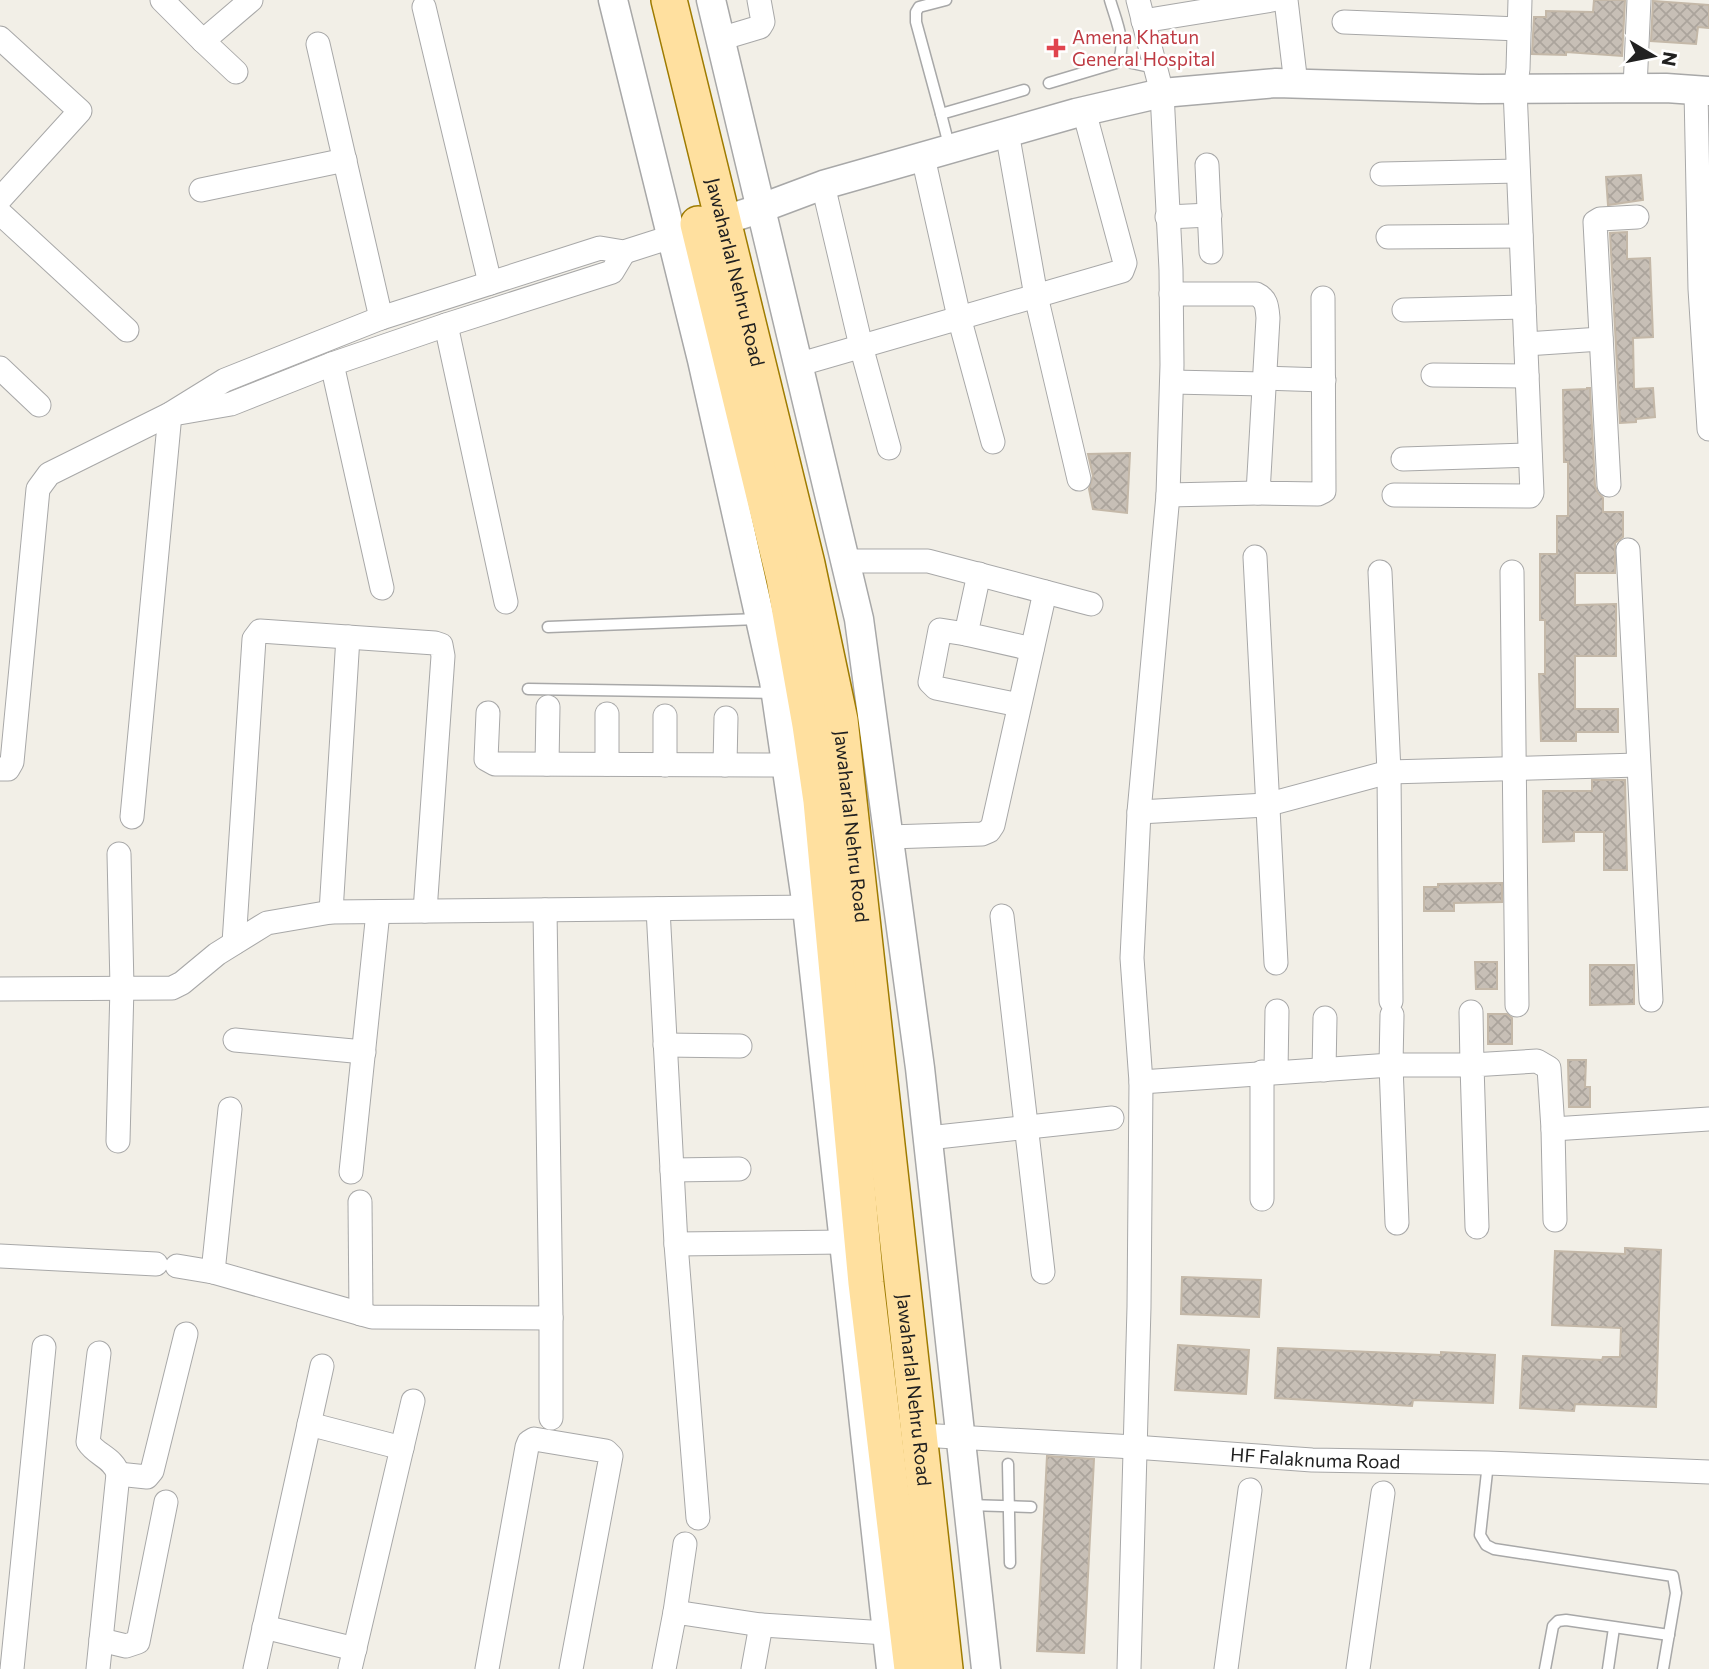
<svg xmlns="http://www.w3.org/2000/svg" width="1709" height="1669" font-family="Commissioner,sans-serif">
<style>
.building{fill:url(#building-cross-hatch);stroke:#c4b8a8;stroke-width:2}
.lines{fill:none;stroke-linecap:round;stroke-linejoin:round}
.service-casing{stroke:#a8a8a8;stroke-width:13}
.minor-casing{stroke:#a8a8a8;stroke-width:25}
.tertiary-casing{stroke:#a8a8a8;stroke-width:31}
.primary-casing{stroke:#9e7b00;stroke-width:38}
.service{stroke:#fff;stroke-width:10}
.minor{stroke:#fff;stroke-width:23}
.tertiary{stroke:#fff;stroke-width:28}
.primary{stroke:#ffe09f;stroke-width:35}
.health-dot{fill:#e0444e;stroke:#fff;stroke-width:2.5}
.labels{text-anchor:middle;stroke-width:5;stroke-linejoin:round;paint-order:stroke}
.health-label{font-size:19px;fill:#be3a42;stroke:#fff;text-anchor:start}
.street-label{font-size:19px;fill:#212121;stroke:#fff}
</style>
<defs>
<pattern id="building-cross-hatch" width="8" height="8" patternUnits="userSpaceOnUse" patternTransform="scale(1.75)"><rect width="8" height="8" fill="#c7bfb6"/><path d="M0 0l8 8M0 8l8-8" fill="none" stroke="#aba49c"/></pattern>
</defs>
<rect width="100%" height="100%" fill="#f2efe7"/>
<g class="building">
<path d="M1594 0H1625L1622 56 1566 52V55L1532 54 1534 17H1546V11L1593 12Z"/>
<path d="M1653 1 1709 5V28L1698 27 1696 44 1651 41Z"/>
<path d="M1641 175 1643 200 1608 205 1606 177Z"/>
<path d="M1627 232V259L1650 258 1653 337 1633 338 1634 389 1653 388 1655 417 1636 419V422L1620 423 1610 233Z"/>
<path d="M1587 388H1590L1595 486 1598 493 1603 498V512H1623V537L1615 543V573H1575V605L1616 604V656H1575V709H1618V732H1576V741H1541L1539 674H1545V620H1540V554H1557V516H1568V462H1564L1563 390 1587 389Z"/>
<path d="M1130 453 1127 513 1093 509 1089 489 1093 476 1088 454Z"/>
<path d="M1592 780H1625L1627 870H1604V832H1574V841L1543 842V791H1592Z"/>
<path d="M1502 883V902L1454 903V911H1424V887H1438V884Z"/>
<path d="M1475 962H1497V989H1476Z"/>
<path d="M1590 965H1634V1004L1590 1005Z"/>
<path d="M1488 1014H1507L1512 1018V1044H1488Z"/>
<path d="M1568 1060H1586L1585 1087H1590V1107H1569Z"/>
<path d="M1625 1248 1661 1250 1656 1407 1575 1404 1574 1411 1520 1408 1523 1356 1602 1360 1603 1357H1620L1621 1328 1552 1325 1555 1251 1625 1254Z"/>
<path d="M1182 1277 1261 1280 1259 1317 1181 1314Z"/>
<path d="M1178 1345 1249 1350 1246 1394 1175 1390Z"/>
<path d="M1278 1348 1441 1355V1352L1495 1355 1493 1403 1413 1400 1412 1406 1275 1398Z"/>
<path d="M1047 1456 1094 1459 1084 1653 1037 1651Z"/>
</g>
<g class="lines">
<defs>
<g id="service">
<path d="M1121 57 1132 63 1155 68"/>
<path d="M1049 83 1116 63C1129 48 1115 18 1110 0"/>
<path d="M941 114 916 22V12L919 7 946 0"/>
<path d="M950 149 941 114 1024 90"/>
<path d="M548 627 758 619"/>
<path d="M528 689 773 693"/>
<path d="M1488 1463 1480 1535 1486 1545 1494 1549 1673 1576 1676 1593 1663 1669"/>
<path d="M1008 1464 1010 1563"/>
<path d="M968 1505 1031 1507"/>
<path d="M1545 1669 1553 1626 1558 1621 1566 1620 1669 1635"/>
<path d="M1608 1669 1614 1628"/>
</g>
<g id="minor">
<path d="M162 0 203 41"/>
<path d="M1286 0 1296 84"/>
<path d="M424 7 490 283"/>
<path d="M1143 21 1272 0"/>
<path d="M1344 22 1519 29"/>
<path d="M0 38 80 111 0 199"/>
<path d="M720 39 760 27 763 22 759 0"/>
<path d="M318 44 381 318"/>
<path d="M236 72 203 41 251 0"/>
<path d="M1635 88 1639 0"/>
<path d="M1696 91 1700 289 1709 429"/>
<path d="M1007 132 1036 296 1079 479"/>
<path d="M923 157 959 317 993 442"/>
<path d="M1207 165 1211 252"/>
<path d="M1382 174 1518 171"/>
<path d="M823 185 861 346 889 448"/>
<path d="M201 190 345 160"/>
<path d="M0 213 127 330"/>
<path d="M1167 217 1210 215"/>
<path d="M1388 237 1521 236"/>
<path d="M1171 294H1256C1267 299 1267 307 1268 318L1258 493 1318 494 1324 491 1323 298"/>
<path d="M1404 310 1524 307"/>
<path d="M446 325 506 602"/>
<path d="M1526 344 1601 339"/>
<path d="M332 364 382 588"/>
<path d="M797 365 1122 271 1125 263 1084 111"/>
<path d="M0 368 39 405"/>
<path d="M1433 375 1527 376"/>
<path d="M1265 378 1324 380"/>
<path d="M1172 382 1264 384"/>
<path d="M179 413 231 404 332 364 446 325 612 272 624 252"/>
<path d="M1403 459 1530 455"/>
<path d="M1609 485 1595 222 1600 219 1637 217"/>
<path d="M1168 495 1258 493"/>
<path d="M1394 495 1530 496 1532 493 1515 89 1518 69 1520 0"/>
<path d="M1628 550 1651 1000"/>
<path d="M1255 557 1276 963"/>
<path d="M845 561H928L1091 604"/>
<path d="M1380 572 1389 772 1391 1001"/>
<path d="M1512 572 1517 1005"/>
<path d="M979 574 966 634 1032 649"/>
<path d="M966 634 940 630 930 682 936 688 1019 705"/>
<path d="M488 713 486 759 495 764 787 765"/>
<path d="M547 764 548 707"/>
<path d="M607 764V714"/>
<path d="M665 765V716"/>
<path d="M725 765 726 718"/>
<path d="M0 769H8L12 762 38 489 49 474 170 414 225 380 381 318 600 248 624 252 671 237"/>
<path d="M1139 812 1266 805 1389 772 1638 765"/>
<path d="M132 817 170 414"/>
<path d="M889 837 982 834 989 831 993 825 1045 592"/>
<path d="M658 909 676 1244 698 1518"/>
<path d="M331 912 348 637"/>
<path d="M1002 916 1043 1272"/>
<path d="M234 943 254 639 260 631 435 643 441 645 443 656 425 911"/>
<path d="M0 989 172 988 182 983 217 954 267 923 331 912 822 907"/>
<path d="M1392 1015 1391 1065 1397 1223"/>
<path d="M235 1040 364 1052"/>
<path d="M665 1045 740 1046"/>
<path d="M1324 1070 1325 1018"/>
<path d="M1276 1071 1277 1011"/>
<path d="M1141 1082 1391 1065H1472L1471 1012"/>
<path d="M1553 1129 1709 1119"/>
<path d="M928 1138 1112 1118"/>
<path d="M118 1141 122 987 119 854"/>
<path d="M672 1170 739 1169"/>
<path d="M351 1172 378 912"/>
<path d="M1262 1199V1072"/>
<path d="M360 1202 361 1314"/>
<path d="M1477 1227 1472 1065 1537 1061 1549 1068 1553 1129 1555 1220"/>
<path d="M676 1244 844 1242"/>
<path d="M0 1256 156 1264"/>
<path d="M177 1266 213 1272 372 1317 551 1318 545 910"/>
<path d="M213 1272 230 1109"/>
<path d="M551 1318V1418"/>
<path d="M309 1424 402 1448"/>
<path id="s1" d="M920 1435 1134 1447 1312 1460 1488 1463 1709 1472"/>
<path d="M118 1474 147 1477 152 1471 186 1334"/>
<path d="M675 1612 685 1544"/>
<path d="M264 1627 355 1649"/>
<path d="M101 1640 126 1646 138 1642 166 1502"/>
<path d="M12 1669 44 1347"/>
<path d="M98 1669 118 1474C114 1458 96 1455 88 1442L99 1353"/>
<path d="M255 1669 322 1366"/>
<path d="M350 1669 413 1401"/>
<path d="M487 1669 527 1447 529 1442 534 1439 606 1451 611 1456 571 1669"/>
<path d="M664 1669 675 1612 761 1625 886 1633"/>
<path d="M753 1669 761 1625"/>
<path d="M1129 1669 1139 1307 1141 1082 1132 958 1139 812 1168 495 1172 365 1171 270 1162 93 1138 0"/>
<path d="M1226 1669 1250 1490"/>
<path d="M1358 1669 1383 1493"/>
</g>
<g id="tertiary">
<path d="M613 0 702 360 774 681 807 907 891 1669"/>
<path d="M711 0 859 619 920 1068 986 1669"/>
<path d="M703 227 759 209 823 185 1076 113 1162 93 1276 83 1479 89 1666 88 1709 91"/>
</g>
<g id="primary">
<path id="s2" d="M669 0 807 564 840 720 945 1669"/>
<path d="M698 224 784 578 810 725 821 801 866 1283 912 1669"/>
</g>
</defs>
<use href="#service" class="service-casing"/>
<use href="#minor" class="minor-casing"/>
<use href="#tertiary" class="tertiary-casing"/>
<use href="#primary" class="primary-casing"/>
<use href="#service" class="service"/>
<use href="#minor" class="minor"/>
<use href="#tertiary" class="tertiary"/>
<use href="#primary" class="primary"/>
</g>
<path class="health-dot" d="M1052.5 37.5h7v7h7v7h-7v7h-7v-7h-7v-7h7z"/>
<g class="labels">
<g class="health-label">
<text x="1072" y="44">Amena Khatun<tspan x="1072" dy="22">General Hospital</tspan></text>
</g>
<g class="street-label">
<text dy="7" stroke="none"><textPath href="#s2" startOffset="280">Jawaharlal Nehru Road</textPath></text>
<text dy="7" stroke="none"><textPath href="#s2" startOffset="847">Jawaharlal Nehru Road</textPath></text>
<text dy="7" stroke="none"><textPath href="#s2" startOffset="1414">Jawaharlal Nehru Road</textPath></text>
<text dy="7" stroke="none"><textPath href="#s1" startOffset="396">HF Falaknuma Road</textPath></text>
</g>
</g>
<g transform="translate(1653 56) rotate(100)" stroke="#ffffff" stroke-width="5" paint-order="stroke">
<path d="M0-5L12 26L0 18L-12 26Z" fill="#212121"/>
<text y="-10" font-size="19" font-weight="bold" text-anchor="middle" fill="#212121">N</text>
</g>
</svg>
